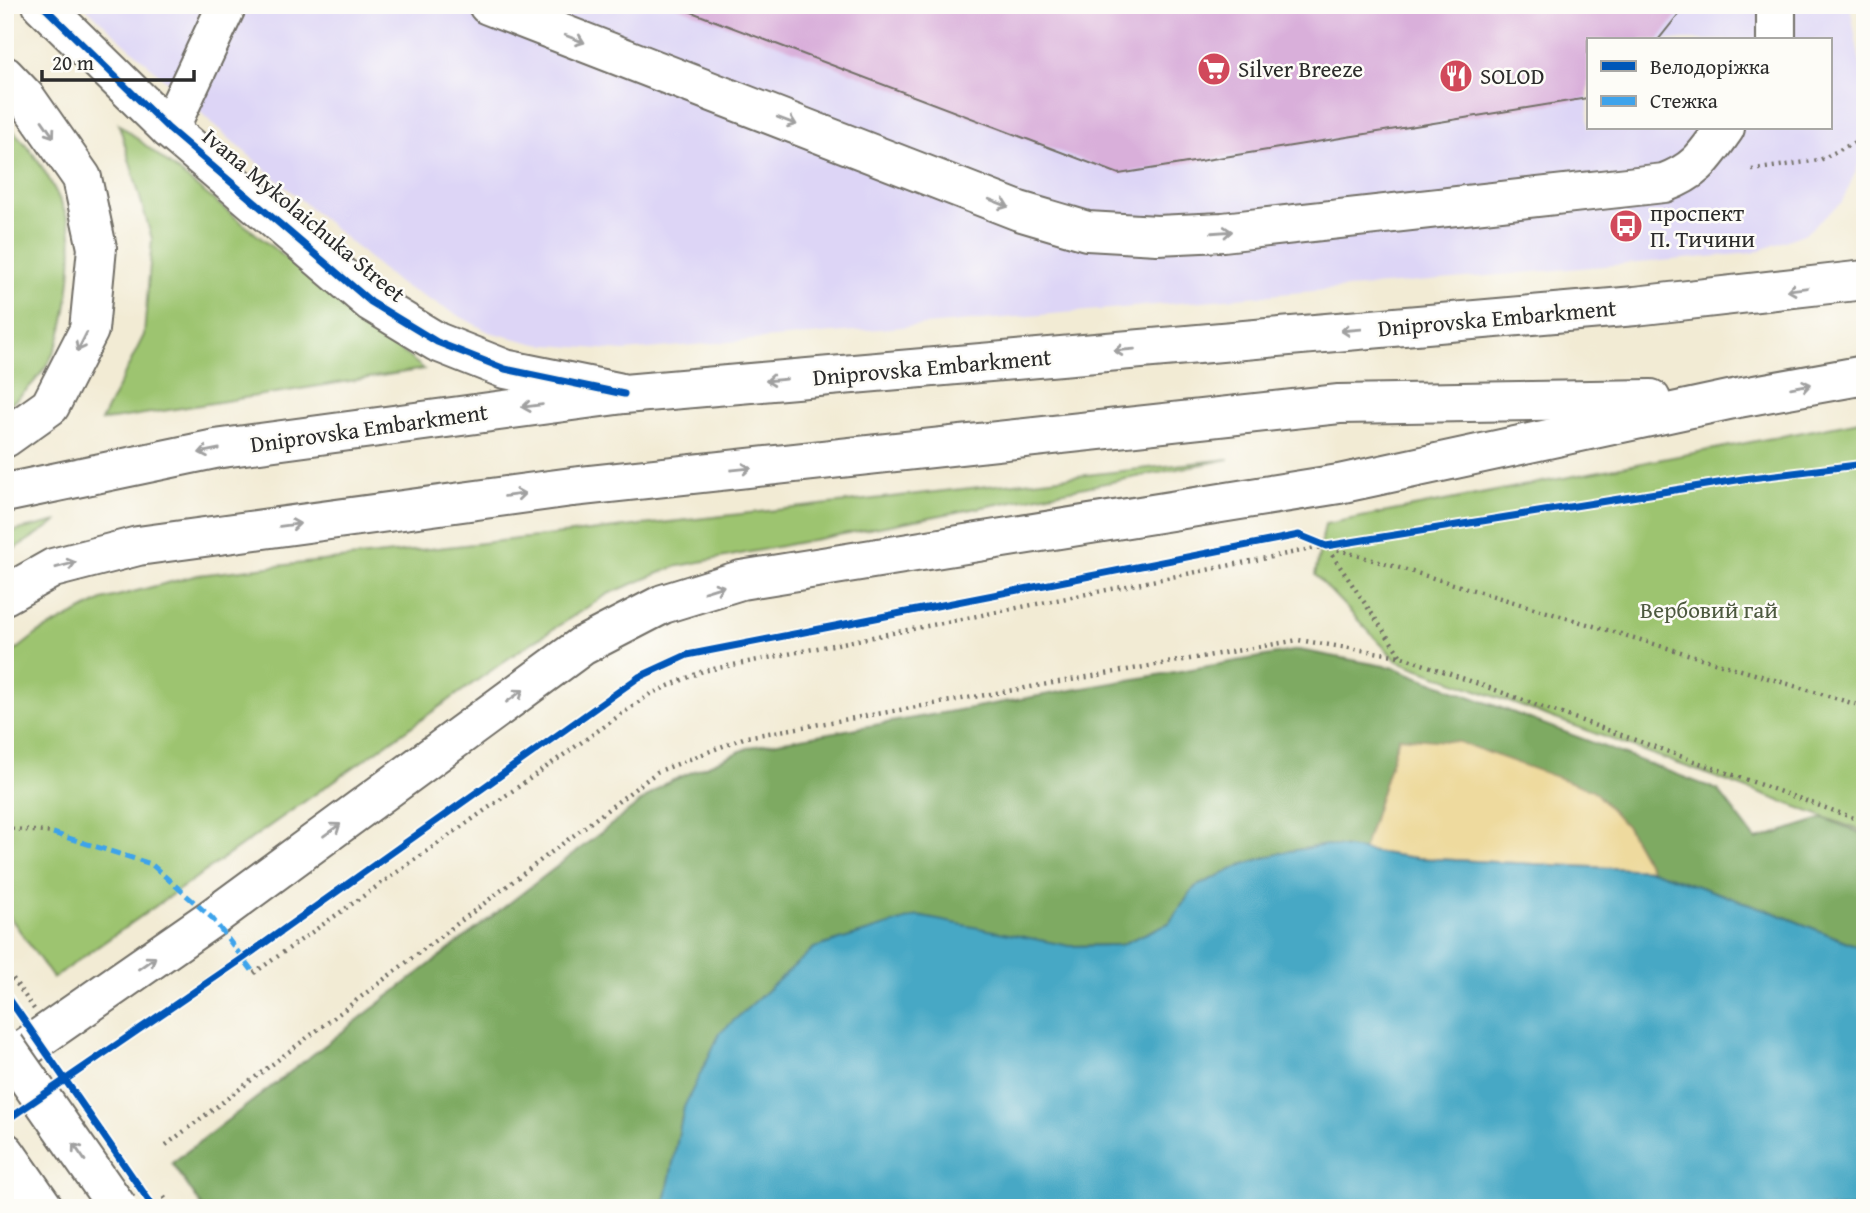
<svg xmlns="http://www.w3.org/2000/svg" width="1870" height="1213" font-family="'Gentium Book Plus',serif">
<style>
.built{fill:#ddd5f6;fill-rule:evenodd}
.green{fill:#9dc46f;stroke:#64784d;stroke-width:2}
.forest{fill:#7eaa62;stroke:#546a46;stroke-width:2}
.sand{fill:#eeda9e;stroke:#8c8264;stroke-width:2}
.water{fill:#46a8c5;stroke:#386a78;stroke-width:2}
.building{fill:#d9afda}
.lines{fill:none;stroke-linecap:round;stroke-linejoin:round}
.minor-casing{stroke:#716e66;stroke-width:42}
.major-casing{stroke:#716e66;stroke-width:42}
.highway-casing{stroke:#716e66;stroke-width:42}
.path{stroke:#716e66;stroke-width:4.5;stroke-dasharray:2 5;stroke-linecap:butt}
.minor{stroke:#fff;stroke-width:38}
.major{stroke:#fff;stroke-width:38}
.highway{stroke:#fff;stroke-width:38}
.highway-bridge-casing{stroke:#716e66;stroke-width:42;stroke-linecap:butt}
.path-bridge{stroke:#716e66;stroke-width:4.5;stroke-dasharray:2 5;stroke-linecap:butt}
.highway-bridge{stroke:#fff;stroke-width:38}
.quiet{stroke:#3ea3eb;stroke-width:5;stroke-dasharray:10 5;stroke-linecap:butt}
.cycleway-casing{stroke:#fdfcf7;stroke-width:11}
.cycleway{stroke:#0057b8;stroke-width:7}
.oneway{stroke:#a0a0a0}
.labels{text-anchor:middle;stroke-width:5;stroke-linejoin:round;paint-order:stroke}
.poi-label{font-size:23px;fill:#2b2b2b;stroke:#fdfcf7;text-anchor:start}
.street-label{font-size:23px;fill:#2b2b2b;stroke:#fdfcf7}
.park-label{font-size:23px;fill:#4d593f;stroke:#fdfcf7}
</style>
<rect width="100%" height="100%" fill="#fdfcf7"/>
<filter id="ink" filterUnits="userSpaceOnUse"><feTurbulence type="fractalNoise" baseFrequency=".0143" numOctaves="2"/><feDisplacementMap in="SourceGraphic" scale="14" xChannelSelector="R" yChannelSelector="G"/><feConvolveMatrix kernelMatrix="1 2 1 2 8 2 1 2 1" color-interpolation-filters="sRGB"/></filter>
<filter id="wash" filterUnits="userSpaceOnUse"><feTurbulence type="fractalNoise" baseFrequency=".00686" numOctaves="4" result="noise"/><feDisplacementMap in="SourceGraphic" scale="28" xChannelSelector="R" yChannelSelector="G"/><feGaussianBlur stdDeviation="1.57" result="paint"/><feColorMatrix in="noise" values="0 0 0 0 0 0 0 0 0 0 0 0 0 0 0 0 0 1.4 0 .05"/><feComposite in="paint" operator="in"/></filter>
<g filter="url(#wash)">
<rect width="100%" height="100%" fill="#f2ebd4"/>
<path class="built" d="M83 5H1850L1865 92V151L1842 202 1806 233 1753 253 625 351 537 344 489 332 398 283 231 140ZM1588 40H1830V128H1588Z"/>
<g class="green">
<path d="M5 123C33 147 55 185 68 220 77 247 67 326 54 352 45 372 24 396 5 407Z"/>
<path d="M119 124 424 369 101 421 144 335 152 239Z"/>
<path d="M1865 420V832L1397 661 1315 575 1325 524Z"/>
<path d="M1229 459 674 567 608 594 519 651 53 978 5 910V659L38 633 102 600 198 575Z"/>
<path d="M58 521 5 555V533Z"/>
</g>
<path class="forest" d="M1299 650 1395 668 1718 790 1756 840 1824 818 1865 835V949L1770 911 1651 870 1627 827 1399 737 1363 851 1327 845 1284 852 1244 864 1195 887 1169 923 1120 945 1070 946 684 1107 664 1208H203L172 1163 664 784 750 747Z"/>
<path class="sand" d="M1399 737 1459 742 1593 790 1627 827 1651 870 1416 858 1363 851Z"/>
<path class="water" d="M1327 845 1416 858 1651 870 1770 911 1865 949V1208H664L684 1107 720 1033 814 948 918 916 1070 946 1120 945 1169 923 1195 887 1244 864 1284 852Z"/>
<g id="blocks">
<path class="building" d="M673 5H1686L1658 40H1588V98L1119 174Z"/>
</g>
</g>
<g filter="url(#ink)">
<use href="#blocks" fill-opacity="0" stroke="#716e66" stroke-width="2"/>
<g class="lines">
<defs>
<g id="minor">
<path d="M42 5 169 129 371 302 437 342 505 369 618 392"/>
<path d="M488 5 1019 211 1087 231 1157 235 1223 232 1664 183C1697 171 1705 156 1725 128"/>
<path d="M1776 5V40"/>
<path d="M169 129 227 5"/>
</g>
<g id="major">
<path d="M5 76 26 98 82 178 97 248 89 330 50 406 5 438"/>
<path d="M5 493 215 449 624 394 1635 306 1865 280"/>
<path d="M5 595 53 568 138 546 572 487 1339 404 1651 399"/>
<path d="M5 1062 212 918 582 646 663 604 741 580 1339 484 1738 398 1865 375"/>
</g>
<path id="highway" d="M5 1152 44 1208"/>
</defs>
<use href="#minor" class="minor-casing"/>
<use href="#major" class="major-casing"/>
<use href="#highway" class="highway-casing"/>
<g class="path">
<path d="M1752 170 1820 160 1857 141"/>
<path d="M1400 655 1326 546 1743 479 1865 464"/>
<path d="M5 828 53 833"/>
<path d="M254 973 650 694 703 671 1326 546 1865 707"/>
<path d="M166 1145 657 772 746 737 1298 640 1400 656 1865 822"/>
</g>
<use href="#minor" class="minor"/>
<use href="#major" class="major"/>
<use href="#highway" class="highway"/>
<defs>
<path id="highway-bridge" d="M5 1046 118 1208"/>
</defs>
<use href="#highway-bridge" class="highway-bridge-casing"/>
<g class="path-bridge">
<path d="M5 967 34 1009"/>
<path d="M164 1197 172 1208"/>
</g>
<use href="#highway-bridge" class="highway-bridge"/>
<path class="quiet" d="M53 833 151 864 212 918 254 973"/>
<defs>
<g id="cycleway">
<path d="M42 5 169 129 371 302 437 342 505 369 624 394"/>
<path d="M5 993 154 1208"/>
<path d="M5 1121 242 959 639 677 687 655 1299 535 1326 546 1743 479 1865 464"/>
</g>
</defs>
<use href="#cycleway" class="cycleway-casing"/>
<use href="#cycleway" class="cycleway"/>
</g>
<defs><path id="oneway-shaft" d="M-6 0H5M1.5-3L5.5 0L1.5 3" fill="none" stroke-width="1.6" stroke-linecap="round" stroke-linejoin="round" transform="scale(1.75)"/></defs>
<g class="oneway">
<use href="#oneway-shaft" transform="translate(575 39) rotate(21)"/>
<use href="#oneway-shaft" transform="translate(787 121) rotate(21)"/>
<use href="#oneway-shaft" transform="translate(48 129) rotate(55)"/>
<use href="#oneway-shaft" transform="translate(999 203) rotate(21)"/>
<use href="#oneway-shaft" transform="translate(1222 232) rotate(-4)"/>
<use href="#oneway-shaft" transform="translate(1797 289) rotate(173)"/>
<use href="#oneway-shaft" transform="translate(1351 330) rotate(175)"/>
<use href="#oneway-shaft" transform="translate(82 342) rotate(117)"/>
<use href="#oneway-shaft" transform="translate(1124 350) rotate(175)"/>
<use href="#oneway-shaft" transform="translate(776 380) rotate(175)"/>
<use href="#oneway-shaft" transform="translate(1801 386) rotate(-10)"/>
<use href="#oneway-shaft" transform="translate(532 406) rotate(172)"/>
<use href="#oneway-shaft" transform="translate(209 451) rotate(169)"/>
<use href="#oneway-shaft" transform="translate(741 469) rotate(-6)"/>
<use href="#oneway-shaft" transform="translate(515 495) rotate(-8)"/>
<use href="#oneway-shaft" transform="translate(290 525) rotate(-8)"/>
<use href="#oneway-shaft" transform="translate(66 565) rotate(-15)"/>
<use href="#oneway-shaft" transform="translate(714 589) rotate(-17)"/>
<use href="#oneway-shaft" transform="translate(515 696) rotate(-36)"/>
<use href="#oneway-shaft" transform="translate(332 830) rotate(-36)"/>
<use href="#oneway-shaft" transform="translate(147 963) rotate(-35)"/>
<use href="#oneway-shaft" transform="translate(79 1152) rotate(-125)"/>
</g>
</g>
<defs>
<symbol id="supermarket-disc" viewBox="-11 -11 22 22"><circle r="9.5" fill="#d1495b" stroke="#fdfcf7"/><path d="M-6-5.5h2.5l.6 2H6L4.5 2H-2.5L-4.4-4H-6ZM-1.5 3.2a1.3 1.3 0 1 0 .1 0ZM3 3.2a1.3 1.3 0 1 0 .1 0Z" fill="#fff"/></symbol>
<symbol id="restaurant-disc" viewBox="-11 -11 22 22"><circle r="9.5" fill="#d1495b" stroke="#fdfcf7"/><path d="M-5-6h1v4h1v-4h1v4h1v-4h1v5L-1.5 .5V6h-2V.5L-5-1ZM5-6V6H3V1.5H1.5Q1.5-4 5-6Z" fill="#fff"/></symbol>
<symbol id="bus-disc" viewBox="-11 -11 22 22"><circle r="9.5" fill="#d1495b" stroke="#fdfcf7"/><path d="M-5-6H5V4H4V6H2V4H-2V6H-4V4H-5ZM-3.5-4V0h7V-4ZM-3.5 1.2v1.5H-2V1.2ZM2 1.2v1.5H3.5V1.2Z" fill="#fff"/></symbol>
</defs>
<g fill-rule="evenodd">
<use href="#supermarket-disc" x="1195" y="50" width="38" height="38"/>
<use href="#restaurant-disc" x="1437" y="57" width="38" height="38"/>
<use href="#bus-disc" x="1607" y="207" width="38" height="38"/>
</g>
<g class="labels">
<g class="poi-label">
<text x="1238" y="77">Silver Breeze</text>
<text x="1480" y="84">SOLOD</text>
<text x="1650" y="221">проспект<tspan x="1650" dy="26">П. Тичини</tspan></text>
</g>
<g class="street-label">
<text transform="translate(304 215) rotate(40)" y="8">Ivana Mykolaichuka Street</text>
<text transform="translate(1497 318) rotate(-5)" y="8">Dniprovska Embarkment</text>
<text transform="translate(932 367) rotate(-5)" y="8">Dniprovska Embarkment</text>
<text transform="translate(369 428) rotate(-8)" y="8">Dniprovska Embarkment</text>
</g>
<g class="park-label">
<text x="1709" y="618">Вербовий гай</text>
</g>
</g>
<rect width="1870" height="1213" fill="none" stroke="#fdfcf7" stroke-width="28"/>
<rect x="1587" y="38" width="245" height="91" fill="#fdfcf7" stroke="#a9a8a5" stroke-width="2"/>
<rect x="1601" y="61" width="35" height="10" fill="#0057b8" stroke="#a9a8a5" stroke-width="2"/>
<text x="1650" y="74" font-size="21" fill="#2b2b2b">Велодоріжка</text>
<rect x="1601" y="96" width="35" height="10" fill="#3ea3eb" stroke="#a9a8a5" stroke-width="2"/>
<text x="1650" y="108" font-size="21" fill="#2b2b2b">Стежка</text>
<path d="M42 70v10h152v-10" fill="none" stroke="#2b2b2b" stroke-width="3.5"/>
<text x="52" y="70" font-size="21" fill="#2b2b2b" stroke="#fdfcf7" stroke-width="5" paint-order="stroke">20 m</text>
</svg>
